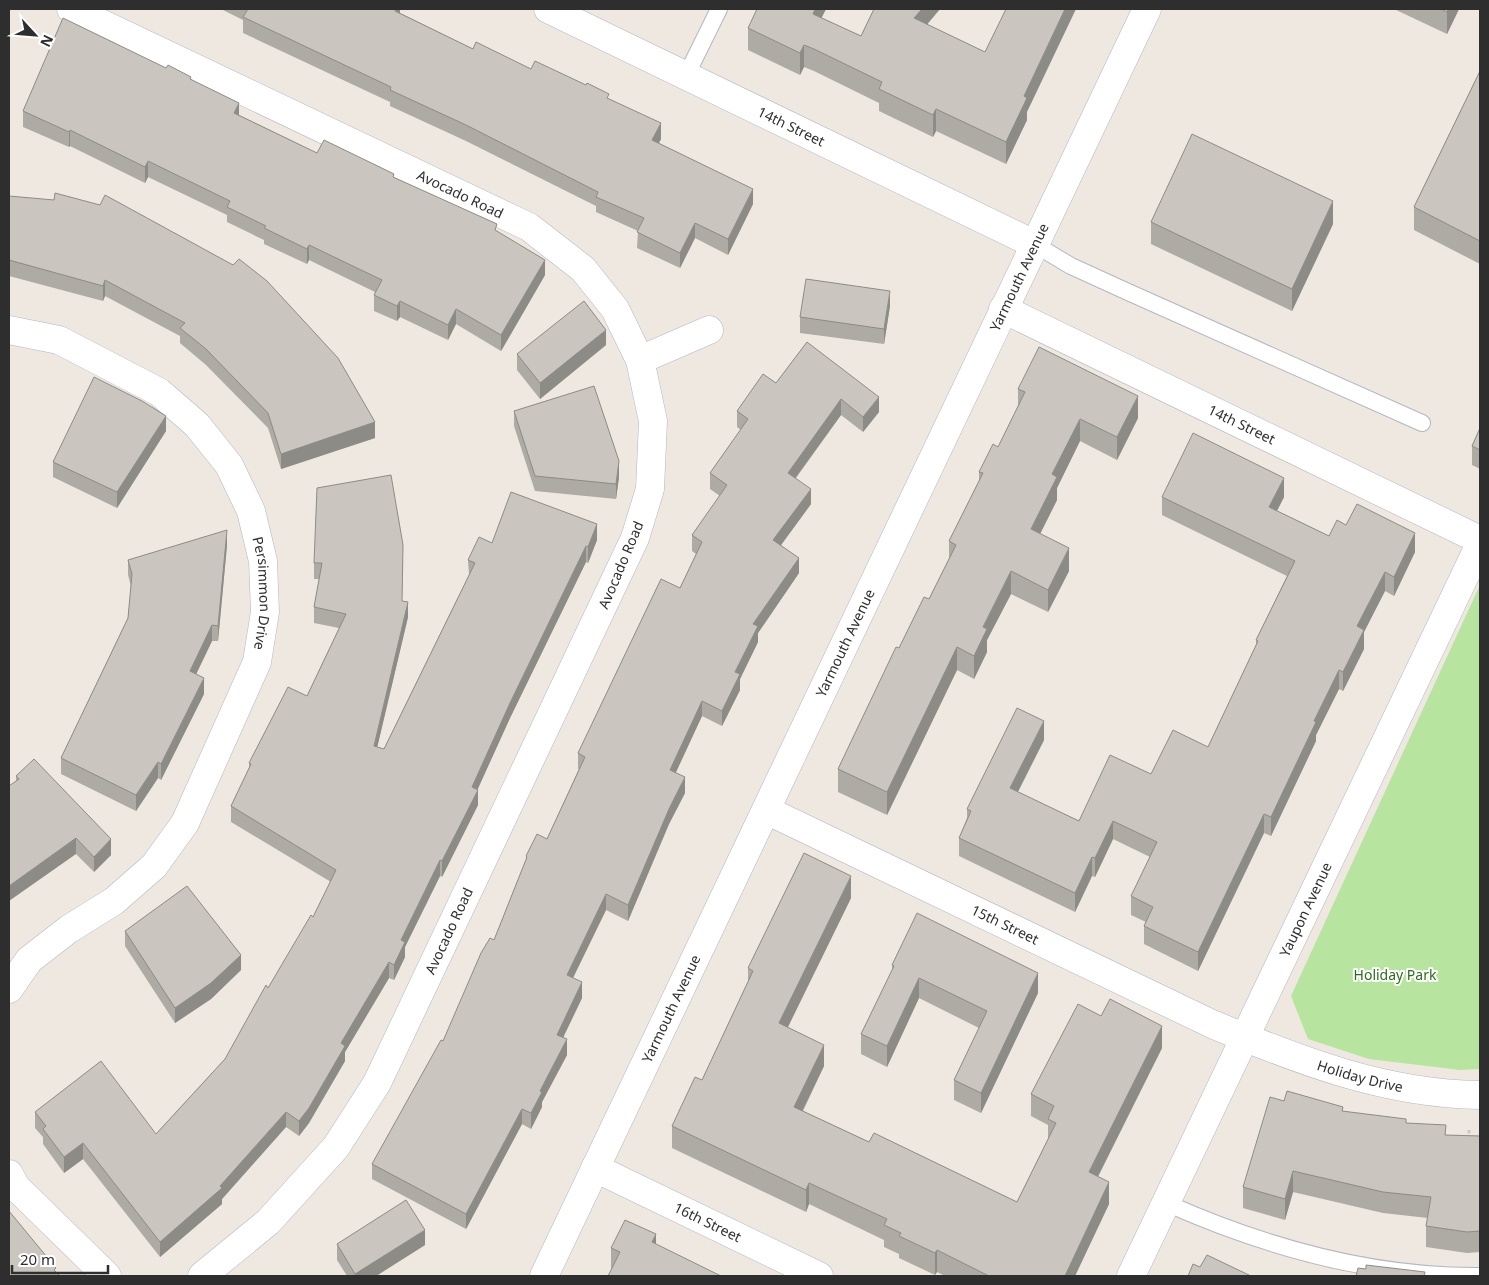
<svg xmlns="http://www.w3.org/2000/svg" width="1489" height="1285" font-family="'Noto Sans',sans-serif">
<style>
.green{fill:#b7e49e}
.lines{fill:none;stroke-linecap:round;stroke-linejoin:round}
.service-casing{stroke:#b4b7c0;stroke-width:18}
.minor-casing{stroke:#b4b7c0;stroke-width:29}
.tertiary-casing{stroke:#b4b7c0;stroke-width:29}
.path{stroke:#c9c9c9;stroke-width:3;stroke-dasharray:4 2.5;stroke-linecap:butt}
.service{stroke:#fff;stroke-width:16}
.minor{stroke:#fff;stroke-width:28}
.tertiary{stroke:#fff;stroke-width:28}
.wall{fill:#aeaaa4}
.shaded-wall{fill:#8d8b86}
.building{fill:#cac6bf;stroke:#8d8b86}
.labels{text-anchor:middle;stroke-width:4;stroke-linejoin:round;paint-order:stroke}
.street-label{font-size:14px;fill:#2e2e2e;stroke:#fff}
.park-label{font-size:14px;fill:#2d6c1c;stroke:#fff}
</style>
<rect width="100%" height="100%" fill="#eee8e1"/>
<path class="green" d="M1480 585V1069L1460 1070 1369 1059 1308 1039 1291 996Z"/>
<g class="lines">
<defs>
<g id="service">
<path d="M686 76 719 9"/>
<path d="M1034 244 1071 266 1128 292 1422 423"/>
<path d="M1166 1203C1265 1247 1371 1277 1480 1276"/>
</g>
<g id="minor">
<path id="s1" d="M71 9 529 227 583 269 615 309 640 360 653 421 650 489 635 538 377 1083 336 1147 268 1222 202 1276"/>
<path id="s2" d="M548 9 1034 244"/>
<path id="s3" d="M1003 309 1480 540"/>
<path id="s4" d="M9 330 59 340 159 392 197 425 229 465 251 511 263 561 265 612 257 662 185 823 154 866 114 901 69 929 29 960 9 989"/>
<path d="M640 360 709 330"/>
<path id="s5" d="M766 810 1212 1024C1298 1060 1385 1094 1480 1095"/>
<path id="s6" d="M595 1168 819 1276"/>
<path d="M9 1174 16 1187 107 1276"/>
<path id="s7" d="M1131 1276 1480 544"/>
</g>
<g id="tertiary">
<path id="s8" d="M544 1276 1147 9"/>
</g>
</defs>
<use href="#service" class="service-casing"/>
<use href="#minor" class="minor-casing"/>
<use href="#tertiary" class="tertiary-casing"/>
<path class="path" d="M1469 1140V1130"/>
<use href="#service" class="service"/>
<use href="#minor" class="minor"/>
<use href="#tertiary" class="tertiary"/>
</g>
<g class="wall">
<path d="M221 9H400V13L473 49 531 69 609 99 661 139 659 143 753 204 728 255 695 238 680 268 637 248 638 231 596 212V206L466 141 390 106V102L243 33V20Z"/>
<path d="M826 9 821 18 861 36 874 9H940L927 24 1027 112V120L1006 164 936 131 933 137 879 111V103L814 71 804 67 800 75 748 50V28Z"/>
<path d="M1394 9H1459L1447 34Z"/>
<path d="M166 68 191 79 239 115 317 153 394 177 497 232 545 275 501 351 456 324 448 340 400 317 397 321 374 311V295L375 292 309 260 307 264 264 244V240L227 222V215L148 177 145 183 70 146 69 147 23 127V111Z"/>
<path d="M1480 71V264L1414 230V207Z"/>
<path d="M9 196 375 438 281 469 268 428 206 365 180 343V336L105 296 103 301 9 276Z"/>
<path d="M1151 222 1333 224 1292 311 1151 244Z"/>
<path d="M890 306 884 344 800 333V317Z"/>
<path d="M807 342 879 412 863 432 841 415 796 478 811 504 781 545 799 573 758 633V642L740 679V690L722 726 702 716 676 772 685 793 669 824 628 921 606 910 573 978 582 998 563 1038 567 1055 542 1102V1107L531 1129 522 1124 466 1229 372 1179V1164L443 1041 494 940 526 860V856L547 839 579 769H578V753L680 588 696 554 692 551V535L720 496 710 489V473L741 430 737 427V411L776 383Z"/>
<path d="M606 345 540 399 517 370V354Z"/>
<path d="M1018 389 1138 418 1117 460 1080 441 1057 488V500L1040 534 1069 571 1048 612 1011 594 987 640V652L974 679 957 670 887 815 838 792V769L899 648 929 599 949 559V541L979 481V472L998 447 1018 407Z"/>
<path d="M514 411 619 477 616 499 535 491 514 426Z"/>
<path d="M1480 428V469L1472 465V446Z"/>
<path d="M166 431 117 508 53 477V462Z"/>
<path d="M1162 497H1284L1277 511 1329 536 1346 525 1415 552 1394 596 1385 591 1364 632V649L1343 691 1339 689 1316 735V741L1271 836 1264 833 1198 971 1144 944V926L1146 922 1131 915V896L1150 857 1113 839 1095 877 1092 876 1075 912 959 856V838L967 818V809L1044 740 1018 792 1079 821 1151 774 1208 747 1256 645V640L1287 576 1162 515Z"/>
<path d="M597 540 588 563 586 562 510 718 477 790 478 805 442 877 440 876 405 947V957L394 980 389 978 345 1052V1061L309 1123 299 1136 286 1127 222 1199V1204L160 1257 83 1159 64 1173 43 1144V1137L35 1128V1112L156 1134 225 1059 268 988 313 917 331 882 231 822V806L249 768V763L307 696 339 628 314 623V607L319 579H314V563L403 561 402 601 408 617 377 747 384 749 469 575 468 560 492 543Z"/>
<path d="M227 545 218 641H212L196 674 204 694 161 780 158 778 136 811 61 774V758L128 618 131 586 128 575V560Z"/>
<path d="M16 776 111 855 94 872 76 854 16 781Z"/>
<path d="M851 898 788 1027 824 1066 803 1111 869 1142 1017 1202 1048 1139V1125L1031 1116V1094L1162 1048 1098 1177 1109 1204 1075 1276H945L937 1272 935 1275 899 1258V1254L884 1247V1240L809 1204 806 1212 672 1148V1126L702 1080 748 982V968Z"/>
<path d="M125 931 241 970 211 999 175 1023 125 946Z"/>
<path d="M892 965 1038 993 981 1113 954 1100V1080L979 1028 919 998 887 1067 861 1054V1034L892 971Z"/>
<path d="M1284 1101 1406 1123 1446 1135 1480 1136V1252L1467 1253 1426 1247V1226L1428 1218 1383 1213 1293 1192 1285 1220 1243 1208V1187Z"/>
<path d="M337 1244 425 1245 376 1276H347L337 1260Z"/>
<path d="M656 1244 612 1269 611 1268V1248Z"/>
</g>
<g class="shaded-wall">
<path d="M396 9H400V16L395 11Z"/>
<path d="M815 9H826L813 35V14Z"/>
<path d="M922 9H940L914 40V18Z"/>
<path d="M1065 9H1076L1027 112V120L1006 164V142L1024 96Z"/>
<path d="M1448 9H1459L1447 34V12Z"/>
<path d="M804 45V67L800 75V53Z"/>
<path d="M239 103V118L234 113Z"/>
<path d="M936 109V131L933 137V115Z"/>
<path d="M661 123V139L652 155V140Z"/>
<path d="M70 130V146L69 147V132Z"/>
<path d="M148 161V177L145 183V167Z"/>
<path d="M753 189V204L728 255V239Z"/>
<path d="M1333 201V224L1292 311V289Z"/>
<path d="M695 223V238L680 268V253Z"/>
<path d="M309 245V260L307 264V249Z"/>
<path d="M545 260V275L501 351V335Z"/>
<path d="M105 280V296L103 301V286Z"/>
<path d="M890 291V306L884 344V329Z"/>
<path d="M400 301V317L397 321V306Z"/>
<path d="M456 309V324L448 340V325Z"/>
<path d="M606 330V345L540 399V383Z"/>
<path d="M1138 396V418L1117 460V437Z"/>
<path d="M879 397V412L863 432V417Z"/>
<path d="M841 399V415L788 488V473Z"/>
<path d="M166 416V431L117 508V492Z"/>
<path d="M1080 419V441L1057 488V500L1031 552V529L1052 474Z"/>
<path d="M375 422V438L281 469V454Z"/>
<path d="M619 461V477L616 499V484Z"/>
<path d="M1284 478V497L1269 526V507Z"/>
<path d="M811 489V504L773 556V540Z"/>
<path d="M597 524V540L588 563V547Z"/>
<path d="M227 530V545L218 641V626Z"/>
<path d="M1415 533V552L1394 596V577Z"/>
<path d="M586 546V562L510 718 476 793 478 790V805L442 877V861L472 787 510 703Z"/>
<path d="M1069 548V571L1048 612V590Z"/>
<path d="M799 558V573L758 633V642L740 679V690L722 726V711L735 672 753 624Z"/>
<path d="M1011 571V594L987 640V652L974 679V656L983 627Z"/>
<path d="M1385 572V591L1364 632V649L1343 691V672L1357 626Z"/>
<path d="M408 602V617L374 761V746Z"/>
<path d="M212 625V641L190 687V671Z"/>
<path d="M957 647V670L887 815V792Z"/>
<path d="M1339 670V689L1316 735V741L1271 836V817L1314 721Z"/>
<path d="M204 678V694L161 780V764Z"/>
<path d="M702 701V716L670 785V770Z"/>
<path d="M1044 721V740L1010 807V788Z"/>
<path d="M158 762V778L136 811V795Z"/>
<path d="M685 777V793L669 824 628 921V905L669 809Z"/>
<path d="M1264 814V833L1198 971V952Z"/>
<path d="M1113 821V839L1095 877V858Z"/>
<path d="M76 838V854L9 901V886Z"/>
<path d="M111 839V855L94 872V857Z"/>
<path d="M1092 857V876L1075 912V893Z"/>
<path d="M440 860V876L405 947V957L394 980V965L401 940Z"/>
<path d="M851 876V898L779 1045V1023Z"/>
<path d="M606 894V910L567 990V975Z"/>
<path d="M241 955V970L211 999 175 1023V1008Z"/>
<path d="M389 962V978L345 1052V1061L309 1123 299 1136V1121L341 1043Z"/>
<path d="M1038 973V993L981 1113V1093Z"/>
<path d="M919 978V998L887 1067V1046Z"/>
<path d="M582 982V998L557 1050V1035Z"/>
<path d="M1162 1026V1048L1089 1194V1172Z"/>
<path d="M567 1039V1055L542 1102V1107L531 1129V1113L540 1091Z"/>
<path d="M824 1045V1066L794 1128V1107Z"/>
<path d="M522 1109V1124L466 1229V1214Z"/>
<path d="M286 1112V1127L222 1199V1204L160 1257V1242L220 1186Z"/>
<path d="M83 1143V1159L64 1173V1157Z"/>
<path d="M1293 1171V1192L1285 1220V1199Z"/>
<path d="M1109 1182V1204L1075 1276H1065Z"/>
<path d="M809 1183V1204L806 1212V1190Z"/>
<path d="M425 1230V1245L376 1276H355V1274Z"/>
<path d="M656 1234V1254L652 1242Z"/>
<path d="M937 1250V1272L935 1275V1253Z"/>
</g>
<g class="building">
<path d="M248 9H396L395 11 473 49 476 42 531 69 535 61 586 85 587 83 609 94 607 98 661 123 652 140 753 189 728 239 695 223 680 253 637 232 644 218 596 197 598 192 466 125 390 90 391 87 243 17Z"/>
<path d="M757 9H815L813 14 861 36 874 9H922L914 18 985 52 1006 9H1065L1024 96 1027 98 1006 142 936 109 933 115 879 89 882 82 814 49 804 45 800 53 748 28Z"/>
<path d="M1441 9H1448L1447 12Z"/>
<path d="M63 18 166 68 168 65 191 77 190 79 239 103 234 113 317 153 324 140 394 174 393 177 497 224 495 230 545 260 501 335 456 309 448 325 400 301 397 306 374 295 382 280 309 245 307 249 264 228 266 226 227 207 230 201 148 161 145 167 70 130 69 132 23 111Z"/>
<path d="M1480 71V241L1414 207Z"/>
<path d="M1192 134 1333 201 1292 289 1151 222Z"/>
<path d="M55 193 100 205 105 195 233 265 239 259 267 281 338 358 375 422 281 454 268 413 206 349 180 328 185 323 105 280 103 286 9 260V196L54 200Z"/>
<path d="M806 279 890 291 884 329 800 317Z"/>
<path d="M584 301 606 330 540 383 517 354Z"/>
<path d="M807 342 879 397 863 417 841 399 788 473 811 489 773 540 799 558 753 624 758 626 735 672 740 674 722 711 702 701 670 770 685 777 669 809 628 905 606 894 567 975 582 982 557 1035 567 1039 540 1091 542 1092 531 1113 522 1109 466 1214 372 1164 441 1040 443 1041 481 953 490 938 494 940 527 857 526 856 537 834 547 839 585 757 578 753 661 579 680 588 702 542 692 535 727 485 710 473 748 419 737 411 763 374 776 383Z"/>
<path d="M1039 347 1138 396 1117 437 1080 419 1052 474 1057 477 1031 529 1069 548 1048 590 1011 571 983 627 987 629 974 656 957 647 887 792 838 769 896 647 899 648 924 597 929 599 956 545 949 541 983 473 979 472 993 444 998 447 1025 392 1018 389Z"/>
<path d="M94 377 142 401 166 416 117 492 53 462Z"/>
<path d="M594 386 619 461 616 484 535 476 514 411Z"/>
<path d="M1480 428V450L1472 446Z"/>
<path d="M1193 433 1284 478 1269 507 1329 536 1337 520 1346 525 1357 504 1415 533 1394 577 1385 572 1357 626 1364 630 1343 672 1339 670 1314 721 1316 722 1271 817 1264 814 1198 952 1144 926 1153 907 1131 896 1157 842 1113 821 1095 858 1092 857 1075 893 959 838 971 811 967 809 1017 708 1044 721 1010 788 1079 821 1110 755 1151 774 1173 730 1208 747 1258 641 1256 640 1295 561 1162 497Z"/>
<path d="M391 475 403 545 402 601 408 602 374 746 384 749 475 563 468 560 479 537 492 543 511 492 597 524 588 547 586 546 510 703 472 787 478 790 442 861 440 860 401 940 405 942 394 965 389 962 341 1043 345 1046 309 1108 299 1121 286 1112 220 1186 222 1188 160 1242 83 1143 64 1157 43 1129 46 1126 35 1112 101 1061 156 1134 225 1059 266 985 268 988 311 915 313 917 336 870 231 806 251 764 249 763 288 687 307 696 346 614 314 607 322 563H314L317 488Z"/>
<path d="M227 530 218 626 212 625 190 671 204 678 161 764 158 762 136 795 61 758 128 618 132 574 128 560Z"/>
<path d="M34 759 111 839 94 857 76 838 9 886V786L19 779 16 776Z"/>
<path d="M804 853 851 876 779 1023 824 1045 794 1107 869 1142 874 1133 1017 1202 1056 1123 1048 1119 1054 1106 1031 1094 1078 1004 1101 1016 1110 999 1162 1026 1089 1172 1109 1182 1065 1276H989L937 1250 935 1253 899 1236 901 1233 884 1225 887 1219 809 1183 806 1190 672 1126 695 1077 702 1080 753 971 748 968Z"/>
<path d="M187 886 241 955 211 983 175 1008 125 931Z"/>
<path d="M917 913 1038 973 981 1093 954 1080 987 1011 919 978 887 1046 861 1034 894 966 892 965Z"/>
<path d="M1287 1091 1343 1107 1342 1111 1406 1119V1123L1446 1125 1445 1135 1480 1136V1231L1467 1232 1426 1226 1431 1197 1383 1192 1293 1171 1285 1199 1243 1187 1270 1097 1284 1101Z"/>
<path d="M406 1200 425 1230 355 1274 337 1244Z"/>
<path d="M9 1211 56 1268 54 1270 60 1276H9Z"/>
<path d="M625 1220 656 1234 652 1242 721 1276H608L620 1252 611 1248Z"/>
<path d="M1207 1255 1251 1276H1188L1193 1264 1200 1267Z"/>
<path d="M1366 1265 1425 1272 1424 1276H1356L1358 1268 1366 1269Z"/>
</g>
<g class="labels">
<g class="street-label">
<text dy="5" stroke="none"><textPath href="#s2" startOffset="270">14th Street</textPath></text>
<text dy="5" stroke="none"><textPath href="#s1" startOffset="431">Avocado Road</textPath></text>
<text dy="5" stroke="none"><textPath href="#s8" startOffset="1106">Yarmouth Avenue</textPath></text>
<text dy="5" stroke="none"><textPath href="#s3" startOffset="265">14th Street</textPath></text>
<text transform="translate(621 565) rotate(-67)" y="5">Avocado Road</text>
<text dy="5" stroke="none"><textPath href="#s4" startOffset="400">Persimmon Drive</textPath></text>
<text dy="5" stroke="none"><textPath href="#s8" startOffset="701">Yarmouth Avenue</textPath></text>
<text dy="5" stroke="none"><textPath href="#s7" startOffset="406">Yaupon Avenue</textPath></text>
<text dy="5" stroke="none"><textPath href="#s5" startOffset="265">15th Street</textPath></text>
<text transform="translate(449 931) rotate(-65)" y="5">Avocado Road</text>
<text dy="5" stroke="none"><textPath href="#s8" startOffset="296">Yarmouth Avenue</textPath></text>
<text dy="5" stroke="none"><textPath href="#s5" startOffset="652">Holiday Drive</textPath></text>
<text dy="5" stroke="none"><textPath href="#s6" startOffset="125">16th Street</textPath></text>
</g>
<g class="park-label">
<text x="1395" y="980">Holiday Park</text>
</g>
</g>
<rect width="1489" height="1285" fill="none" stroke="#2e2e2e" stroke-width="20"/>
<g transform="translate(35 35) rotate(116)" stroke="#ffffff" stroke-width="4" paint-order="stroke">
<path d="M0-4L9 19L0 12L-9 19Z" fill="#2e2e2e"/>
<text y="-8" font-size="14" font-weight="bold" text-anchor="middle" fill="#2e2e2e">N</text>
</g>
<path d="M12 1265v8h96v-8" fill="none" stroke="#2e2e2e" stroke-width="2.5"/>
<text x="20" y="1265" font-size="15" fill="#2e2e2e" stroke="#ffffff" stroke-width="4" paint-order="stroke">20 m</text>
</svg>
